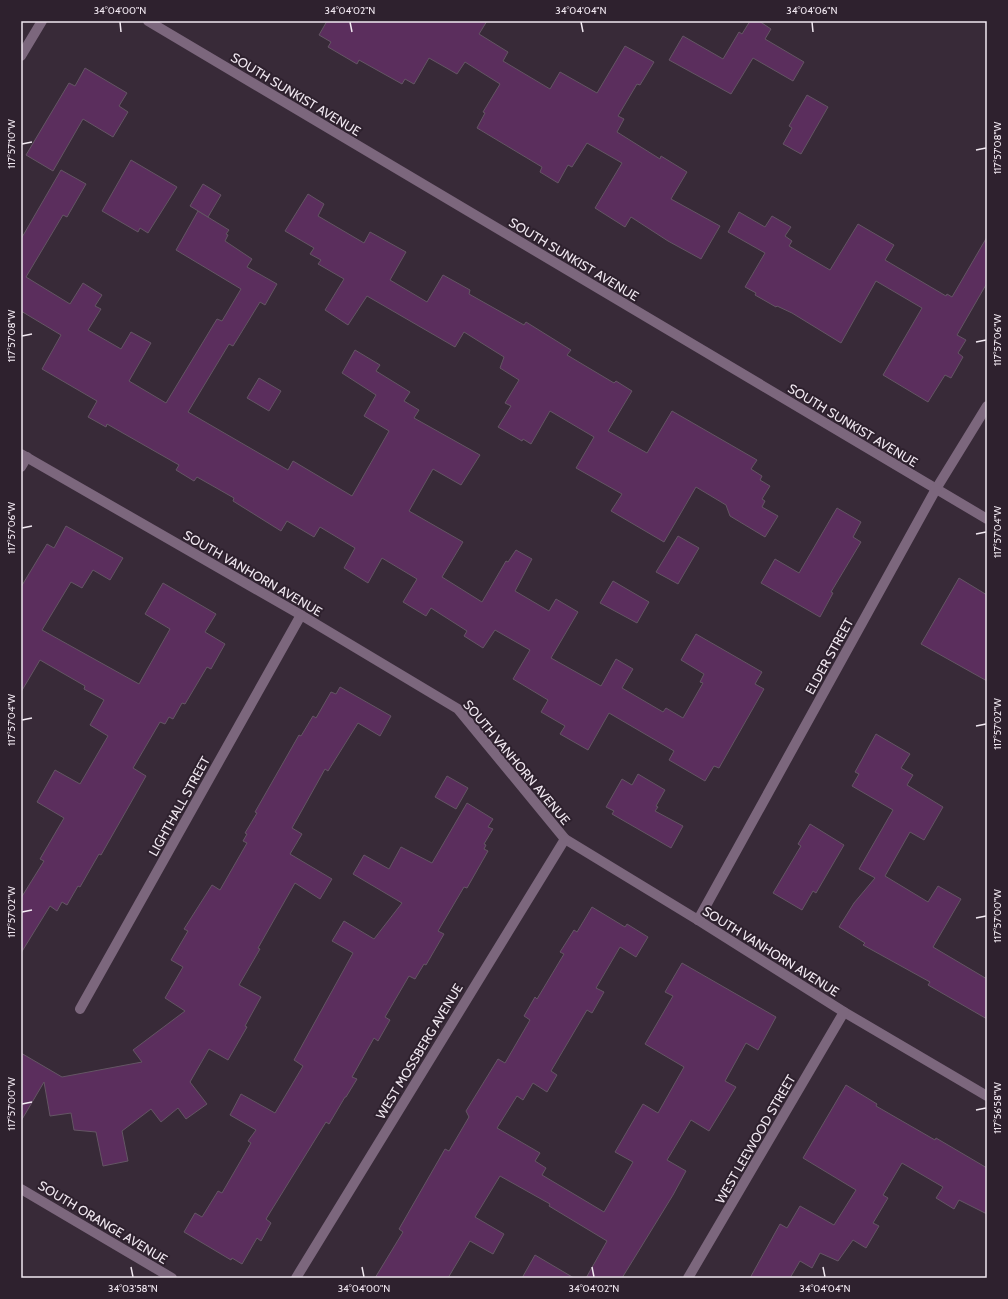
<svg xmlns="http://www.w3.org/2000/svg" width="1008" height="1299" font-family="Cabin,sans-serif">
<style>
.building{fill:#5b2e5d;stroke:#645564}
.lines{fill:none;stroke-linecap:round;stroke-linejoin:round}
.minor{stroke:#7c677d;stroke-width:10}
.tertiary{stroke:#7c677d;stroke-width:10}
.ticks{fill:none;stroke:#f1e8f1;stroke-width:1.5}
.labels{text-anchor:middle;stroke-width:4;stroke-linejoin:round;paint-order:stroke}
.street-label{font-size:13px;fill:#f1e8f1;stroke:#2e212e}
.neatline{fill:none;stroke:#f1e8f1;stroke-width:1.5}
.ticks-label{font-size:10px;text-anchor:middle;fill:#f1e8f1}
</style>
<rect width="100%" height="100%" fill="#382a38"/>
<g class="building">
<path d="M327 21H487L479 34 508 52 503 61 550 89 560 72 597 93 625 46 654 62 640 85 637 84 618 116 624 119 617 132 660 159 661 156 687 172 671 199 720 226 701 259 668 241 631 217 625 227 595 208 622 163 587 143 572 167 568 165 558 183 540 172 542 167 477 128 485 113 483 112 500 84 465 62 457 74 429 58 414 84 405 79 402 84 359 60 357 64 328 47 331 42 319 35Z"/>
<path d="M750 21H759L771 29 765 39 804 62 793 81 753 58 731 94 669 60 683 36 723 59 739 32 742 34Z"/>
<path d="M85 68 127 93 119 106 128 112 113 137 83 119 53 171 26 155 69 83 75 86Z"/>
<path d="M807 95 828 107 801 154 783 144 792 128 789 126Z"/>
<path d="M131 160 177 187 148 233 140 228 138 232 102 211Z"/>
<path d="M61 170 86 184 67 217 63 215 26 277 70 304 83 283 102 295 95 306 101 309 88 330 121 349 131 332 151 343 129 381 166 403 217 319 222 321 241 289 176 250 198 211 229 230 226 234 228 235 225 241 252 259 247 267 277 284 265 305 260 302 233 346 229 344 188 412 288 470 293 461 352 496 389 431 364 416 376 395 342 373 355 350 380 365 376 371 410 392 404 401 419 410 414 418 480 455 461 485 433 469 409 511 463 542 442 577 482 602 506 561 508 562 516 550 532 559 515 591 549 611 556 599 578 612 551 658 601 686 616 659 633 669 622 688 663 712 666 708 683 718 703 683 700 682 704 674 681 660 696 634 762 672 755 684 764 689 719 768 714 766 705 781 669 760 674 751 609 713 588 750 560 734 565 726 541 712 548 700 513 679 530 650 495 630 483 648 464 636 467 631 431 608 426 616 403 602 417 579 382 558 368 583 344 568 355 548 320 527 314 537 287 521 281 531 233 501 234 498 197 477 194 481 176 470 179 465 107 424 106 427 88 417 97 401 42 369 61 335 21 311V239Z"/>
<path d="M203 184 221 195 208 217 190 206Z"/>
<path d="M308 194 324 204 318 216 364 243 370 232 406 252 390 280 427 302 443 275 470 290 469 294 524 325 526 322 571 350 567 355 614 383 616 381 632 391 608 431 647 453 672 411 757 460 751 469 762 476 760 480 770 486 762 499 765 501 762 507 778 516 765 537 730 516 726 505 696 487 664 542 611 511 622 494 576 468 594 437 550 411 531 444 523 439 522 441 498 427 511 406 505 403 519 380 500 368 504 357 464 332 455 347 367 296 348 325 325 310 344 279 318 264 321 260 310 254 314 248 285 231Z"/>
<path d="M739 212 765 227 772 216 791 227 785 236 792 241 789 246 830 270 858 224 894 245 885 260 946 296 947 294 952 297 987 237V283L957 335 966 340 958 353 963 357 951 378 945 375 928 402 883 375 922 308 876 281 841 343 792 313 777 306 776 307 755 295 756 293 745 287 765 253 728 232Z"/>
<path d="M259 378 281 391 269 411 247 398Z"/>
<path d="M837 508 861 522 853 537 861 542 831 592 833 593 820 617 761 583 775 559 799 573Z"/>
<path d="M66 526 123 558 110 580 93 570 82 588 71 582 42 630 139 684 170 629 145 614 163 583 216 614 205 632 225 644 211 669 207 667 185 704 182 703 173 719 169 717 165 724 160 722 133 768 146 776 101 855 99 854 80 887 78 886 67 905 62 902 57 911 50 906 21 953V898L44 861 40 859 64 818 37 802 55 770 80 784 108 736 90 725 104 700 84 689 85 686 40 660 21 692V587L47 544 54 548Z"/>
<path d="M678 536 699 548 678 584 656 572Z"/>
<path d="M959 578 987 595V681L921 644Z"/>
<path d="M613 581 649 602 637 623 600 603Z"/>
<path d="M340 687 391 716 380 736 358 723 328 771 325 769 292 828 302 834 290 854 332 879 320 899 295 883 258 948 260 949 239 985 261 997 245 1026 247 1027 228 1060 209 1049 190 1082 207 1104 186 1119 178 1108 161 1122 151 1109 122 1131 128 1161 103 1166 96 1132 74 1130 71 1113 50 1116 44 1082 21 1121V1053L62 1077 142 1062 133 1050 185 1011 165 998 183 967 171 960 188 931 184 929 212 885 220 890 247 843 243 841 247 834 245 833 257 813 255 812 299 735 301 736 313 716 316 718 331 692 336 694Z"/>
<path d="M876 734 910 754 901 768 913 775 907 785 943 807 924 840 910 832 885 876 928 902 938 886 961 899 933 947 987 979V1019L928 985 930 982 863 945 865 943 839 927 854 903 875 878 859 869 893 810 852 786 859 774 855 772Z"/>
<path d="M638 774 665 790 656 806 658 807 655 811 683 826 671 848 612 814 614 811 606 807 622 779 632 785Z"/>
<path d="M447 776 468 788 456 809 435 797Z"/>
<path d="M467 803 493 819 488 827 493 829 484 844 486 845 484 849 488 851 467 888 464 887 438 931 444 934 426 965 424 964 415 979 409 976 385 1017 390 1020 378 1041 374 1038 352 1077 357 1079 346 1097H345L329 1124 326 1122 266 1219 271 1223 261 1241 257 1238 242 1264 232 1258 231 1260 184 1232 195 1213 202 1217 218 1191 222 1193 251 1143 248 1141 256 1130 230 1115 241 1094 275 1113 303 1066 294 1060 353 953 332 941 344 921 374 939 402 903 353 874 364 855 389 869 401 847 432 863Z"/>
<path d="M810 824 844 845 816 893 813 891 802 910 773 893 801 846 798 844Z"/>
<path d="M592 907 625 927 627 924 648 937 636 957 620 947 596 988 604 992 592 1013 587 1010 551 1071 557 1075 547 1092 533 1083 523 1100 517 1096 497 1128 540 1153 535 1161 546 1168 542 1175 604 1212 633 1162 615 1152 643 1104 658 1113 684 1067 645 1044 673 996 665 992 682 963 776 1017 758 1050 746 1043 725 1081 736 1087 709 1131 691 1120 667 1160 686 1171 673 1195 622 1278H586L607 1241 549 1206 550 1204 500 1176 475 1217 504 1234 493 1254 470 1241 448 1278H375L403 1232 399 1229 445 1149 449 1151 469 1117 466 1111 498 1059 505 1063 530 1020 524 1016 535 997 537 999 564 954 560 952 574 930 577 932Z"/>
<path d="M846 1085 877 1104 876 1106 935 1140 936 1138 987 1168V1214L959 1200 954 1209 936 1198 943 1187 902 1163 883 1195 888 1198 873 1223 879 1226 866 1248 853 1240 838 1261 820 1253 812 1268 800 1261 790 1278H750L780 1224 787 1228 800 1206 834 1225 856 1190 803 1158Z"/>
<path d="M535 1255 574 1278H522Z"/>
</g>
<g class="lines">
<g class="minor">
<path d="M148 21 987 519"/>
<path d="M21 454 301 615 458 709 565 839 698 920 844 1012 987 1096"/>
<path d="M21 467 27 457"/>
<path d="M698 920 936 489 987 406"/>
<path d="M80 1009 301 615"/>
<path d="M296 1278 565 839"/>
<path d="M688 1278 844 1012"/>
</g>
<g class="tertiary">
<path d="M21 56 42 21"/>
<path d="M21 1189 172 1278"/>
</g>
</g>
<path class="ticks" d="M120 22 121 32M350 22 352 32M581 22 583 32M812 22 813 32M22 144 32 142M976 150 986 148M22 336 32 334M976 342 986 340M22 528 32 526M976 534 986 532M22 720 32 718M976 726 986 724M22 912 32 910M976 918 986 916M22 1104 32 1102M976 1110 986 1108M131 1267 133 1277M362 1267 364 1277M592 1267 594 1277M823 1267 825 1277"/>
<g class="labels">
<g class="street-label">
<text transform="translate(296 94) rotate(31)" y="5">SOUTH SUNKIST AVENUE</text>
<text transform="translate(574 259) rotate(31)" y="5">SOUTH SUNKIST AVENUE</text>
<text transform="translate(853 425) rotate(31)" y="5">SOUTH SUNKIST AVENUE</text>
<text transform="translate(253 573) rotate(30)" y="5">SOUTH VANHORN AVENUE</text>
<text transform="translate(829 656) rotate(-61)" y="5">ELDER STREET</text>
<text transform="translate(517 762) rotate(50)" y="5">SOUTH VANHORN AVENUE</text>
<text transform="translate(179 806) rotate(-61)" y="5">LIGHTHALL STREET</text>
<text transform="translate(771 951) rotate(32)" y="5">SOUTH VANHORN AVENUE</text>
<text transform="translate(419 1051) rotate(-59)" y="5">WEST MOSSBERG AVENUE</text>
<text transform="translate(755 1139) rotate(-60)" y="5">WEST LEEWOOD STREET</text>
<text transform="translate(103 1222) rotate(31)" y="5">SOUTH ORANGE AVENUE</text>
</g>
</g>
<rect width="1008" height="1299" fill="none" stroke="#2e212e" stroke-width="44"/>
<rect x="22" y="22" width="964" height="1255" class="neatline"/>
<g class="ticks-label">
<text x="120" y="14">34°04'00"N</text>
<text x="350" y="14">34°04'02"N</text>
<text x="581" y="14">34°04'04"N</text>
<text x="812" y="14">34°04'06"N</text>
<text transform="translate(11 144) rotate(-90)" y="4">117°57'10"W</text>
<text transform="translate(997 148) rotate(-90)" y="4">117°57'08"W</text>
<text transform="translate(11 336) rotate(-90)" y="4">117°57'08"W</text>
<text transform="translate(997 340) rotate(-90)" y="4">117°57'06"W</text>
<text transform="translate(11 528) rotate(-90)" y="4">117°57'06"W</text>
<text transform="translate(997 532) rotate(-90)" y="4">117°57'04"W</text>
<text transform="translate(11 720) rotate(-90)" y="4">117°57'04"W</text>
<text transform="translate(997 724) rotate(-90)" y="4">117°57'02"W</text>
<text transform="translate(11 912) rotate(-90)" y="4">117°57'02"W</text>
<text transform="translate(997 916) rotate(-90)" y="4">117°57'00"W</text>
<text transform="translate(11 1104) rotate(-90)" y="4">117°57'00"W</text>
<text transform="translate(997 1108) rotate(-90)" y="4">117°56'58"W</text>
<text x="133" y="1292">34°03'58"N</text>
<text x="364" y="1292">34°04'00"N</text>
<text x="594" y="1292">34°04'02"N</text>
<text x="825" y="1292">34°04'04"N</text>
</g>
</svg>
